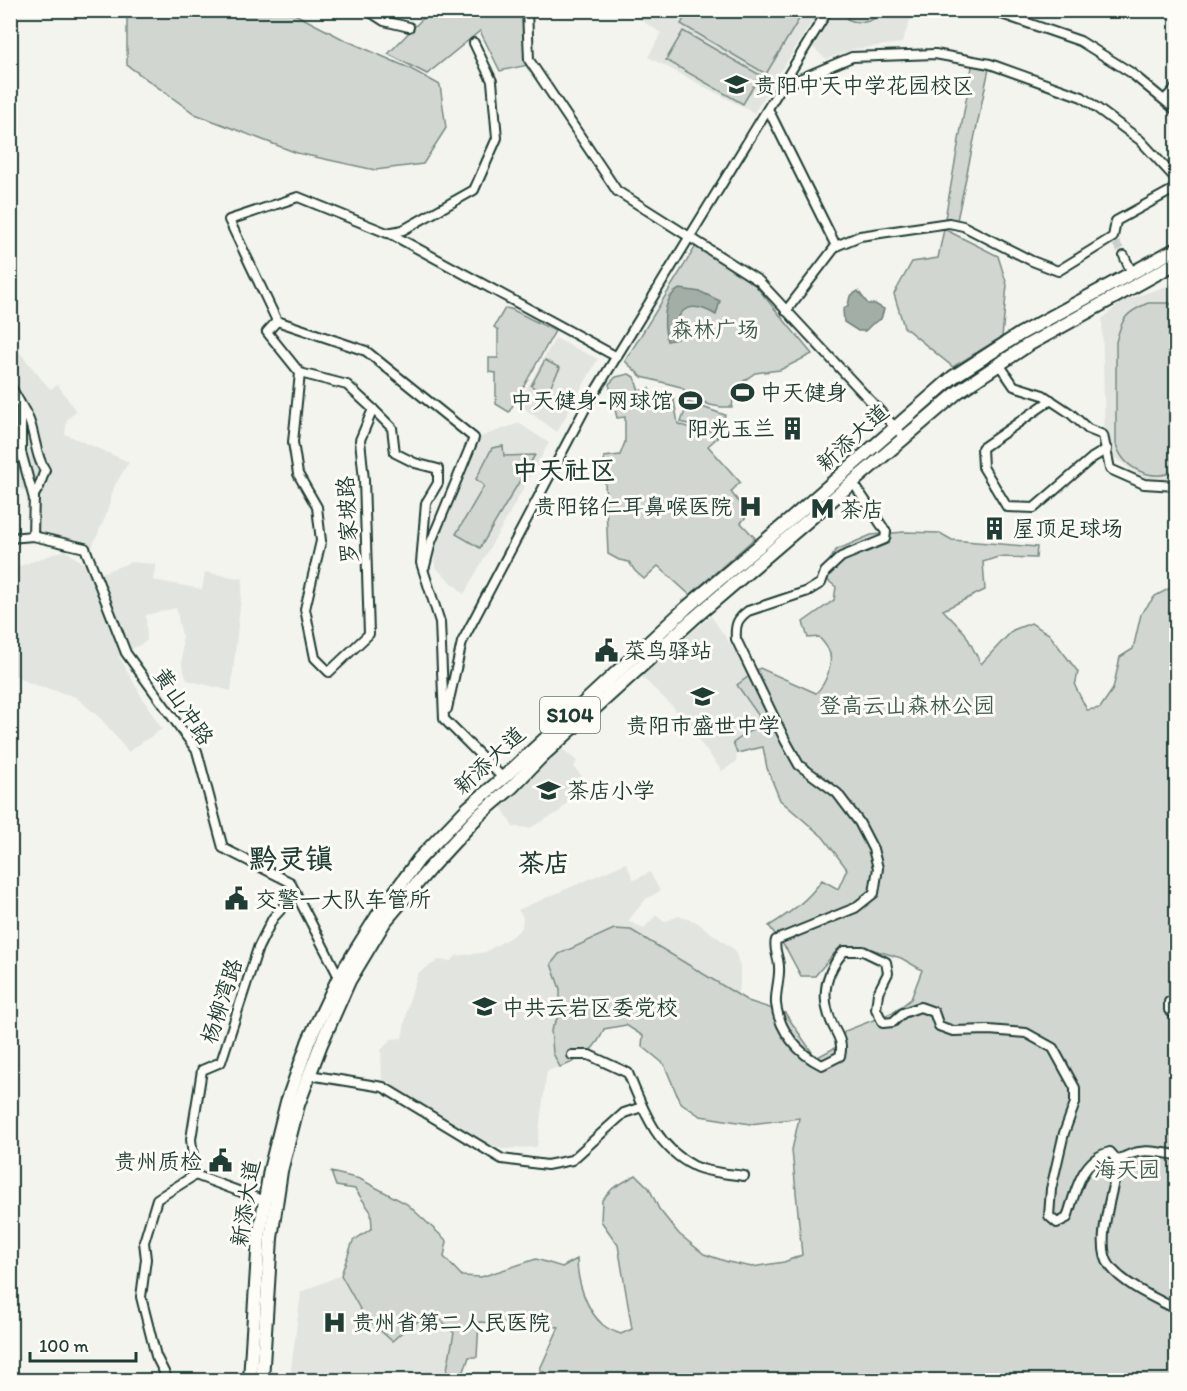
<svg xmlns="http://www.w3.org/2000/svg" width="1187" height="1391" font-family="Itim,'LXGW WenKai TC',sans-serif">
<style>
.built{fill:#e2e5df}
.green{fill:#d1d6d1;stroke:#788a82;stroke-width:1.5}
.water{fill:#a3aea7;stroke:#6e8179;stroke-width:1.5}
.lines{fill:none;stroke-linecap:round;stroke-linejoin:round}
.street-tunnel{stroke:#c9cfca;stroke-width:8;stroke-dasharray:8 4;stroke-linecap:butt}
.street-casing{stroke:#1f3d34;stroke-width:12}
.primary-casing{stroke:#1f3d34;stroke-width:16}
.street{stroke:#fdfcf7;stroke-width:8}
.primary{stroke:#fdfcf7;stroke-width:12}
.labels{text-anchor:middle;stroke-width:6;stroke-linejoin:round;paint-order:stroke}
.shield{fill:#fdfcf7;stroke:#62766e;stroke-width:1.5}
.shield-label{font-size:21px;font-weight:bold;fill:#1f3d34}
.poi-label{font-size:22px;fill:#1f3d34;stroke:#fdfcf7;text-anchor:start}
.park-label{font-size:22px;fill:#435c53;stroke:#fdfcf7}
.street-label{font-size:22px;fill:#1f3d34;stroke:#fdfcf7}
.quarter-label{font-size:26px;font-weight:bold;fill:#1f3d34;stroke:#fdfcf7}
.district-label{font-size:28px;font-weight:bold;fill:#1f3d34;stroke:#fdfcf7}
</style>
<rect width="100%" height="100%" fill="#f4f4ef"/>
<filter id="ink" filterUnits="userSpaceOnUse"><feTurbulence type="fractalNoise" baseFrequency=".0167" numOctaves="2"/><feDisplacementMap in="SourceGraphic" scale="12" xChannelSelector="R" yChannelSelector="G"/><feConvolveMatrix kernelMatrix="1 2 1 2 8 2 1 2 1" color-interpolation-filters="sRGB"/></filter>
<g filter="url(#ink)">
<g class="built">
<path d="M627 11H819L754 113 648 57 661 33Z"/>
<path d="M836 11H913L902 43 855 49 826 59 812 47Z"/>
<path d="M1176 283V486L1143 478 1105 451 1102 319 1122 301Z"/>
<path d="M555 338 598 359 557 432 518 404Z"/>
<path d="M10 341 50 389 58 385 76 411 67 420 65 434 129 462 115 485 105 518 92 547 39 533 26 492 11 484Z"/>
<path d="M519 423 549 443 464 594 435 567 433 542 480 437Z"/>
<path d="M65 550 87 566 91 577 131 562 156 564 153 580 202 589 205 572 243 579 231 691 187 680 182 665V636L176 608 146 615 147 641 119 656 143 699 162 729 128 752 102 720 76 697 29 683 11 673 13 631 11 630V569Z"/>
<path d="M711 616 751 674 737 685 760 716 754 728 733 743 737 753 736 762 722 771 673 707 640 675Z"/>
<path d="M561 748 577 761 574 767 581 775 577 792 559 812 530 828 513 827 501 806 523 787Z"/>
<path d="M626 863 634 880 650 872 660 891 646 899 628 921 644 928 656 915 664 922 678 916 695 921 735 950 740 967V986L737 995 631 930 613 929 559 954 551 964 560 989V1013L551 1030 553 1053 560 1067 547 1071 537 1147 503 1149 469 1137 382 1083 381 1050 391 1039 402 1038 409 1001 418 973 439 960 451 961 456 956 485 952 514 935 522 927 523 917 518 910Z"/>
<path d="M341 1275 364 1316 407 1328 433 1312 455 1333 445 1380H292L291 1368 301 1292Z"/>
</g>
<g class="green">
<path d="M689 10H804V11L766 74 681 24Z"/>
<path d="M127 11H289L343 39 409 68 440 85 446 128 423 164 375 170 297 153 195 114 127 65Z"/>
<path d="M430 11H525L528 65 500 71 480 31 427 74 388 54Z"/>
<path d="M852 11V10L882 11C873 23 860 25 847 19Z"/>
<path d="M683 31 760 75 743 104 666 60Z"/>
<path d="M973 61 990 64 956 225 944 224Z"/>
<path d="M944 229 998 256 1007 285 1002 337 953 367 904 327 894 294 912 262 938 258Z"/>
<path d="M696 246 755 285 812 354 780 370 755 373 741 383 734 393 732 407H721L710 405 690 396 681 387 642 377 625 361Z"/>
<path d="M1148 303H1169L1176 307V470C1153 483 1123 469 1116 444V342C1122 318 1125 313 1148 303Z"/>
<path d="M505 308 511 309 555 331 509 412 496 404V373L489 372V358H498V330L494 327Z"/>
<path d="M545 360 560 368 546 394 531 386Z"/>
<path d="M629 374 634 377 639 391 649 388 655 405 674 400 678 424 718 437 708 446 740 482 731 492 748 514 741 523 755 538 690 595 658 566 644 579 635 571 629 562 619 560 608 554 604 457 620 455 625 442V417L617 418 609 384 616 377Z"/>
<path d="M688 402 725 415 719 434 681 422Z"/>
<path d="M503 446 504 456 535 455 480 548 456 534 484 486 476 479 492 448Z"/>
<path d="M904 532 940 533 952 540 1037 547 1036 558 998 557 983 562 985 590 943 610 965 633 981 664 1013 630 1031 623 1049 634 1078 672 1075 686 1087 710 1100 708 1113 689 1120 657 1133 649 1141 614 1155 596 1176 585V1380H554L540 1369 559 1327 479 1322 477 1357H469L461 1380H445L454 1333 433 1312 407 1328 392 1341 364 1316 341 1275 353 1241 372 1228 371 1212 355 1189 336 1186 331 1172 360 1179 407 1204 447 1241 444 1257 462 1276 481 1277 536 1259 562 1267 577 1259C577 1281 586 1310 603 1325 608 1329 615 1332 621 1334L632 1329 618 1245 601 1221 602 1200 613 1188 636 1175 649 1188 659 1209 679 1234 704 1254 728 1262 752 1267 784 1262 802 1255 792 1150 799 1118 750 1124 700 1116 680 1102 664 1064 642 1046 643 1036 626 1025 604 1029C597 1049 579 1061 560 1067L553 1053 551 1030 560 1013V989L551 964 559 954 614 929 631 930 748 1001 785 1013 816 1058 838 1046 845 1031 894 1012 911 999 922 970 901 958 861 946 838 949 815 976H801L787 950 769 926C790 913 808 900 822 880L838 889 847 869 823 837 780 800 767 768 763 747 737 753 733 743 754 728 759 716 737 685 760 668 816 693C826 684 835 661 828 649 826 645 822 641 819 637L808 638 803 622 834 600 836 587 821 575 836 550 871 535Z"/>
</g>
<g class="water">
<path d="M680 289 701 292 720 301 716 315C691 300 673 307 677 339L667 341C663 324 662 297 680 289Z"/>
<path d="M858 291 868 304H875L884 309 881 319 872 324 865 331H858L844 322 843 310 848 305 850 296Z"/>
</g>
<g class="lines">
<path class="street-tunnel" d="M1116 243 1124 256"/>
<defs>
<g id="street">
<path d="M367 10 384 21 409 27"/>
<path d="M527 10 529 60 617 191 759 281 904 437"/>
<path d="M990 10 1080 41 1130 72 1176 110"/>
<path d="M783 86 852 57 935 54 990 64 1082 97 1140 140 1176 179"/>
<path d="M1165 99 1176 88"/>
<path d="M768 109 836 246 786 311"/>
<path d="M389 233 617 357"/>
<path d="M836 246 860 236 949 223 963 226 1032 261 1058 271 1113 237 1116 221 1176 188"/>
<path d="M1124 256 1132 273"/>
<path d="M277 321 267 332 300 373 293 442 298 474 317 507 321 541 305 609 315 658 329 672 369 634 364 480 360 440 373 409 392 428 395 453 415 463 438 469V483L426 503 421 563 440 622 444 719 503 778"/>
<path d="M999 364 1014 386 1043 395 1070 413 1088 429 1103 435 1110 469 1144 484 1176 486"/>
<path d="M300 373 347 385 373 409"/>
<path d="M10 385C16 397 24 408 29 420 35 435 36 458 45 470L39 487 34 495 33 536"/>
<path d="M1051 400 982 448 983 467 1007 507 1034 508 1092 458 1107 449"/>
<path d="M21 407V452L34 499"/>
<path d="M852 481 886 532 885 539 841 557 825 572 821 583 808 591 748 611C737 619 735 625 736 639L785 740 799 765 837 793 859 822 873 849 878 868 874 893 855 908 776 940C773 949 779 957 779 967 780 979 775 992 776 1004 779 1030 798 1054 822 1065L840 1056C844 1041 836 1034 831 1021 820 994 826 972 844 951H863L886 962 888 973 878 993 876 1009 883 1023 893 1022 903 1013 920 1007 934 1012 939 1026 953 1031 989 1030 1026 1033 1053 1048 1075 1088V1103L1064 1133 1051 1189 1049 1216 1057 1223 1067 1218C1075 1193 1081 1159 1110 1152L1118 1161C1115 1187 1093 1245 1110 1266 1124 1285 1157 1299 1176 1309"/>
<path d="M10 538 33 536 85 548 126 653 197 751 223 848 290 882 339 977 342 978"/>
<path d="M425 566 431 542 474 438 366 351 277 321 229 220 298 197 387 233 403 230 474 190 497 138 492 81 474 43"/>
<path d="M447 709 462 642 587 405 828 10"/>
<path d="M1176 999 1169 1002V1010L1176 1016"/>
<path d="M572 1055H589L628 1073C643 1109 656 1147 694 1166 705 1172 730 1174 744 1176"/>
<path d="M309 1075 383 1087 502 1159 547 1165 572 1160 624 1113 642 1107"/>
<path d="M1118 1161C1136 1147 1155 1151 1176 1155"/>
<path d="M195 1175 265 1201"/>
<path d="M168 1380 156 1356 141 1297 146 1259 144 1242 157 1199 195 1175 191 1139 202 1070 221 1062 258 948 273 918 296 893"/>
</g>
<g id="primary">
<path d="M250 1380 259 1237 270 1170 287 1102 309 1040 339 977 378 915 419 859 469 807 503 778 686 608 791 519 953 377 1020 334 1176 249"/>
<path d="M262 1380 271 1238 281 1171 298 1105 321 1044 349 981 385 921 430 868 478 816 511 788 542 756 693 619 959 391 1028 345 1176 263"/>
</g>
</defs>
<use href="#street" class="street-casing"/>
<use href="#primary" class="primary-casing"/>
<use href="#street" class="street"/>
<use href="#primary" class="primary"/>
</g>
</g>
<defs>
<symbol id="school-bare" viewBox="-9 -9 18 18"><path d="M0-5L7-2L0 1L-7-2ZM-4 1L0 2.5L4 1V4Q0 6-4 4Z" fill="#1f3d34" stroke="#fdfcf7" stroke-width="2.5" paint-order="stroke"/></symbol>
<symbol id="stadium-bare" viewBox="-9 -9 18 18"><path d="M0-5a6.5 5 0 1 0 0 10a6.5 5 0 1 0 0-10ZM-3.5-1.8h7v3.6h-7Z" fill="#1f3d34" stroke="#fdfcf7" stroke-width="2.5" paint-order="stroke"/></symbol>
<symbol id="building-bare" viewBox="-9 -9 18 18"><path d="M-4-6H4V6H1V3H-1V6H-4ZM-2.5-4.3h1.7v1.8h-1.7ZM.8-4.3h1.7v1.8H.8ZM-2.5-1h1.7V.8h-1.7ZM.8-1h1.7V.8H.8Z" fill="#1f3d34" stroke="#fdfcf7" stroke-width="2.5" paint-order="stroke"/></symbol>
<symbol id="hospital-bare" viewBox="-9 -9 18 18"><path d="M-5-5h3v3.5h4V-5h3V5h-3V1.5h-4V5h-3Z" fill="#1f3d34" stroke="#fdfcf7" stroke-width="2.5" paint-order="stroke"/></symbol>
<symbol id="metro-bare" viewBox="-9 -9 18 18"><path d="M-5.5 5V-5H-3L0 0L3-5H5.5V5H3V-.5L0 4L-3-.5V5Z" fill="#1f3d34" stroke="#fdfcf7" stroke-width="2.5" paint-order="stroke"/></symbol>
<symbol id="civic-bare" viewBox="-9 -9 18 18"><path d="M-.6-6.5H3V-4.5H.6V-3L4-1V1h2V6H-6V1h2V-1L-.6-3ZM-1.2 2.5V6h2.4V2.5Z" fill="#1f3d34" stroke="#fdfcf7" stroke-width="2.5" paint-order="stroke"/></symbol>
</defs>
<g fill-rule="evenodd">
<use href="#school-bare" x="720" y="68" width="33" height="33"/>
<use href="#stadium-bare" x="726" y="376" width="33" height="33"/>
<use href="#stadium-bare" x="674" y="384" width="33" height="33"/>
<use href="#building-bare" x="776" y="412" width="33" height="33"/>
<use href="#hospital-bare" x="734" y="490" width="33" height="33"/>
<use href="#metro-bare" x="806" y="492" width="33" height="33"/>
<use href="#building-bare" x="978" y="512" width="33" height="33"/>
<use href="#civic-bare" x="590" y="634" width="33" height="33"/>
<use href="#school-bare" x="686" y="680" width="33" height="33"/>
<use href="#school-bare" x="532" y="774" width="33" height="33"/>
<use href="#civic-bare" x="220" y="882" width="33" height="33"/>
<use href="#school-bare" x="468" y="990" width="33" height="33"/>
<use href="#civic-bare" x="204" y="1144" width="33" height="33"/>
<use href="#hospital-bare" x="318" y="1306" width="33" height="33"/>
</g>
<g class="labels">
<rect class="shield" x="540" y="697" width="60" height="36" rx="4.5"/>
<g class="shield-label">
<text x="570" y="722">S104</text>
</g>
<g class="poi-label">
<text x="754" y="93">贵阳中天中学花园校区</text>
<text x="760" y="400">中天健身</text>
<text x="673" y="408" text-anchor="end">中天健身-网球馆</text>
<text x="775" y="436" text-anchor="end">阳光玉兰</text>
<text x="732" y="514" text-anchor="end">贵阳铭仁耳鼻喉医院</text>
<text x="840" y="517">茶店</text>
<text x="1013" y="536">屋顶足球场</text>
<text x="624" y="658">菜鸟驿站</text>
<text x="703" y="733" text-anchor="middle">贵阳市盛世中学</text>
<text x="567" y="798">茶店小学</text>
<text x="255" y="907">交警一大队车管所</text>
<text x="502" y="1015">中共云岩区委党校</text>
<text x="202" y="1169" text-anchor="end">贵州质检</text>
<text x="352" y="1330">贵州省第二人民医院</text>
</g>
<g class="park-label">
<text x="715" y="337">森林广场</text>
<text x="907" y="713">登高云山森林公园</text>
<text x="1127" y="1177">海天园</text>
</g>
<g class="street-label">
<text transform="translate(852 437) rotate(-42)" y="8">新添大道</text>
<text transform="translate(347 520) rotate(-93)" y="8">罗家坡路</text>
<text transform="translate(184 706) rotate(56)" y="8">黄山冲路</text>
<text transform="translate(489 760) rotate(-43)" y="8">新添大道</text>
<text transform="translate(221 1001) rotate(-72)" y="8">杨柳湾路</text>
<text transform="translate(245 1203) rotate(-81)" y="8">新添大道</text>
</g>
<g class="quarter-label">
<text x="564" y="479">中天社区</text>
<text x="544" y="872">茶店</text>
</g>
<g class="district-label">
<text x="291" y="868">黔灵镇</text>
</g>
</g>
<rect width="1187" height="1391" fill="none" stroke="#fdfcf7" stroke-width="36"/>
<rect x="18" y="18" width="1151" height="1355" fill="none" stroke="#1f3d34" stroke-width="2" filter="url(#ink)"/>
<path d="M30 1352v9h106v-9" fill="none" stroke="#1f3d34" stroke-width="3"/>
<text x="39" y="1352" font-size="18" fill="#1f3d34" stroke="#fdfcf7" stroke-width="4.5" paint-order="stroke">100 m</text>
</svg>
